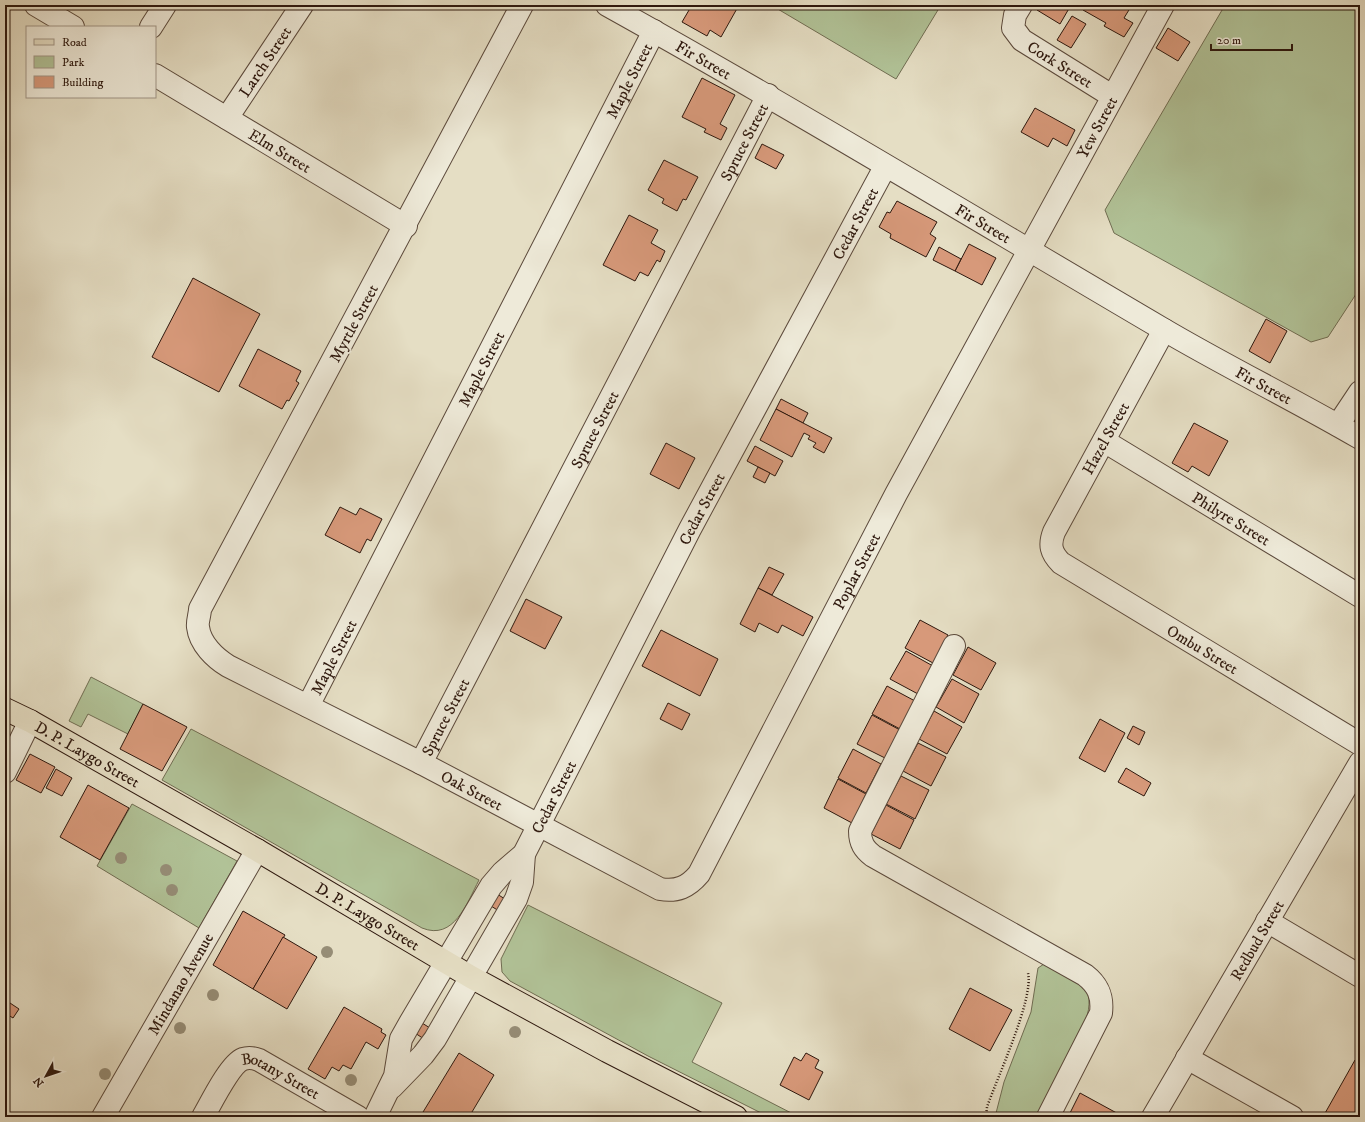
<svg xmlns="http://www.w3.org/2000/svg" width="1365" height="1122" font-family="'IM FELL DW Pica',serif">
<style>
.green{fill:#b1c297;stroke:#706d52}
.building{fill:#d7997a;stroke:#2e180e}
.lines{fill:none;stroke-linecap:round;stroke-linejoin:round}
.minor-casing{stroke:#5c4a3c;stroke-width:24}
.major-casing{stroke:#2e180e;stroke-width:24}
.path{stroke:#2e180e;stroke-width:2.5;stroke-dasharray:1 2;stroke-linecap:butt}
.minor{stroke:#eeead9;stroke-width:22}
.major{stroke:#e5dec4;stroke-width:22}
.tree{fill:#968d76}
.labels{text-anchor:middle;stroke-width:4;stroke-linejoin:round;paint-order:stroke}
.street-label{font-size:16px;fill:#2e180e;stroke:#eeead9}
</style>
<rect width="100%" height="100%" fill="#e5dec4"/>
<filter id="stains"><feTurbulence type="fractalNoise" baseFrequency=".005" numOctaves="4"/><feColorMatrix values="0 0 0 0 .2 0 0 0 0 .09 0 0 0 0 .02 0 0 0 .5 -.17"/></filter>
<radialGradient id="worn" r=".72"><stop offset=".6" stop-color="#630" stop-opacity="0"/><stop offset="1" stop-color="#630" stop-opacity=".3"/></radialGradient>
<g class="green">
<path d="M771 5H941L896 79Z"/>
<path d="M1225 5H1360V288L1328 337 1311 342 1114 233 1105 210Z"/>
<path d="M91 677 143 704 128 734 88 714 81 727 69 721Z"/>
<path d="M191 729 479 880C467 903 454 941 422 928L162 780Z"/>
<path d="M132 804 237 861 199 928 97 866Z"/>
<path d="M528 905 722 1003 692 1062 799 1117H769L648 1056 510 981 502 972 501 959Z"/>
<path d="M1044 964C1069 976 1097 981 1087 1016L1040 1117H995L1004 1082 1031 1012 1038 968Z"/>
</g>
<g class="building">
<path d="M692 5H739L721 37 710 30 707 36 682 22Z"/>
<path d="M1040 5H1071L1060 24 1037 10Z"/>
<path d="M1086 5H1132L1124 18 1133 23 1124 37 1104 26 1106 23 1083 10Z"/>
<path d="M1072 16 1086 24 1071 48 1057 40Z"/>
<path d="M1168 28 1190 42 1178 61 1156 48Z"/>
<path d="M702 78 735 95 720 124 727 128 721 140 704 132 706 129 682 117Z"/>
<path d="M1035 108 1075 130 1067 146 1053 138 1048 147 1021 132Z"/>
<path d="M762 144 784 155 776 169 755 158Z"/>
<path d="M664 160 698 177 686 200 683 199 677 211 662 203 664 199 648 190Z"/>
<path d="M897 201 937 222 930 234 936 238 926 257 890 238 891 234 879 227 887 212 890 213Z"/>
<path d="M629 215 658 230 651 243 665 251 660 262 657 260 648 276 640 272 635 281 603 265Z"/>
<path d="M969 244 996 258 982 285 955 271Z"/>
<path d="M939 247 961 259 955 271 933 260Z"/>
<path d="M193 278 260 314 219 392 152 357Z"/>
<path d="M1266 319 1287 331 1270 363 1249 351Z"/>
<path d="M258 349 301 371 296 381 299 383 289 401 287 400 282 409 239 386Z"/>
<path d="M781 399 808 413 803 423 776 409Z"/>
<path d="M776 409 832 438 824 453 813 447 816 443 808 439 810 436 804 433 792 457 760 440Z"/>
<path d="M1194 423 1228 441 1209 476 1192 466 1188 472 1172 463Z"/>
<path d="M666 443 695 458 679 489 650 474Z"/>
<path d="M755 446 783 461 775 476 747 461Z"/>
<path d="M758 467 770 473 765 483 753 477Z"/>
<path d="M340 507 356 515 360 508 382 519 371 541 367 539 360 553 325 535Z"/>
<path d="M769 567 784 574 772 595 758 588Z"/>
<path d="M758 588 813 617 803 636 782 625 778 633 759 623 755 632 740 624Z"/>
<path d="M526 599 562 617 545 649 510 631Z"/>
<path d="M920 620 948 635 933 663 905 648Z"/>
<path d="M661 630 718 659 700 696 642 666Z"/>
<path d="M968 647 996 663 981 690 953 675Z"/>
<path d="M906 651 933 666 918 694 890 679Z"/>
<path d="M952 679 979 694 964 723 936 707Z"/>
<path d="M887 686 915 701 900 729 872 714Z"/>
<path d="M668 703 690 714 682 730 660 719Z"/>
<path d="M143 704 187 727 162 771 120 749Z"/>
<path d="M934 711 962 727 947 754 919 739Z"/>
<path d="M872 715 900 730 885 758 857 744Z"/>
<path d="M1100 719 1125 733 1105 772 1079 758Z"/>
<path d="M1133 726 1145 732 1139 745 1127 738Z"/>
<path d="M918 743 946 757 931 786 903 771Z"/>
<path d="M853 749 881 764 866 793 838 778Z"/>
<path d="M30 754 55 767 41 793 16 780Z"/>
<path d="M1126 768 1151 783 1144 796 1118 782Z"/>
<path d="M56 769 72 778 62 796 46 788Z"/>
<path d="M901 776 929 790 915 819 886 804Z"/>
<path d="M838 779 866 794 852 823 824 808Z"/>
<path d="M88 785 129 808 100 860 60 837Z"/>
<path d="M886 805 914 820 900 849 871 834Z"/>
<path d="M497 894 505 899 499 911 491 906Z"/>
<path d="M243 911 285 935 253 989 213 965Z"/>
<path d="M283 937 317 957 287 1009 253 989Z"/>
<path d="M970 988 1012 1010 990 1051 949 1029Z"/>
<path d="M7 1001 19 1009 13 1018 5 1013Z"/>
<path d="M344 1007 382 1029 381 1032 386 1035 378 1049 366 1042 351 1069 343 1065 339 1071 332 1067 325 1079 308 1069Z"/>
<path d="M422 1023 430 1028 424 1039 415 1033Z"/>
<path d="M459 1053 494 1075 469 1117H420Z"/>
<path d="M806 1053 819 1060 815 1068 823 1072 809 1100 780 1085 794 1057 801 1061Z"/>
<path d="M1355 1060 1360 1063V1117H1329L1324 1115Z"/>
<path d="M1080 1093 1124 1117H1068Z"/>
</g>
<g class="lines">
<defs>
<g id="minor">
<path d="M36 5 73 27"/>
<path id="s1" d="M522 5 200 609C200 614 197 622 198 627 200 644 215 658 228 666L421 763 660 889C677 892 688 887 699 874L896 494 1163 5"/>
<path id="s2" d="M607 5C794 109 977 220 1161 328 1227 367 1295 400 1360 438"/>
<path id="s3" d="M1021 5 1015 15 1013 28 1022 40 1112 96"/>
<path d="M151 27 165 5"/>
<path id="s4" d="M155 75 406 226"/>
<path id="s5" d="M227 118 302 5"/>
<path id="s6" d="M1164 330 1054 532C1049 545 1051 553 1061 563L1360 744"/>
<path d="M1338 425 1360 392"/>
<path id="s7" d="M1104 441 1360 596"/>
<path d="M954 646 860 831C860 843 864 849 873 856L1085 975C1098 985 1103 996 1101 1013L1048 1117"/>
<path id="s8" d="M308 706 654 31"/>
<path id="s9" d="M421 763 768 95"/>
<path d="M5 772 30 721"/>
<path d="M1267 921 1360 976"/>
<path d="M1187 1058 1292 1117"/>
<path d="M392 1087 423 1055 435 1039 516 899 522 882 524 854"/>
<path id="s10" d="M103 1117 257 850"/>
<path id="s11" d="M203 1117C211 1103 230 1064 243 1059 249 1057 254 1058 259 1060L358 1117"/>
<path id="s12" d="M375 1117 395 1076 401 1039 410 1023 491 886 503 872 524 854 690 529 885 167"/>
<path id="s13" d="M1153 1117 1360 763"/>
</g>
<g id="major">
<path id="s14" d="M5 709 30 721 257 850 471 977 607 1051 736 1117"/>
</g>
</defs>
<use href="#minor" class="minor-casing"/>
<use href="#major" class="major-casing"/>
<path class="path" d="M986 1117 987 1107C997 1078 1034 999 1028 973"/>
<use href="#minor" class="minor"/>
<use href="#major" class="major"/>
</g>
<g class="tree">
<circle cx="121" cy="858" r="6"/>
<circle cx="166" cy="870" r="6"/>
<circle cx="172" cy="890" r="6"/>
<circle cx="327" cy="952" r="6"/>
<circle cx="213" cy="995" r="6"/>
<circle cx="180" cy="1028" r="6"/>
<circle cx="515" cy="1032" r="6"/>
<circle cx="105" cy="1074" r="6"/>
<circle cx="351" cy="1080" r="6"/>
</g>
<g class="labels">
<g class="street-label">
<text dy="6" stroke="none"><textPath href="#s2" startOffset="111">Fir Street</textPath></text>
<text dy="6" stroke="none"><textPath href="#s5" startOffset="68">Larch Street</textPath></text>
<text dy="6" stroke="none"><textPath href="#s3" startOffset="85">Cork Street</textPath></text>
<text dy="6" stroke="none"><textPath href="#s8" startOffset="703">Maple Street</textPath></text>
<text dy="6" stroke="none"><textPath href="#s1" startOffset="2130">Yew Street</textPath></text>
<text dy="6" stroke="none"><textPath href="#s9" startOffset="700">Spruce Street</textPath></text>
<text dy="6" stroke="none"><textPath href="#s4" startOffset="146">Elm Street</textPath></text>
<text dy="6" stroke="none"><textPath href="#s12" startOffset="1019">Cedar Street</textPath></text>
<text dy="6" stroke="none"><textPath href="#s2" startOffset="435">Fir Street</textPath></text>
<text transform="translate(353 323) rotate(-62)" y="6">Myrtle Street</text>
<text dy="6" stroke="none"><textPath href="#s8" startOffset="379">Maple Street</textPath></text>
<text dy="6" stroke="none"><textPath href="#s2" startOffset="759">Fir Street</textPath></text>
<text dy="6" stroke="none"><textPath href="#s9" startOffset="376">Spruce Street</textPath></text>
<text transform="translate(1105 438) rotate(-61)" y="6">Hazel Street</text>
<text dy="6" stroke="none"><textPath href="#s12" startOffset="695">Cedar Street</textPath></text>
<text dy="6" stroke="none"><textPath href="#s7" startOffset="149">Philyre Street</textPath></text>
<text dy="6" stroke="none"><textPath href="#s1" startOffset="1625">Poplar Street</textPath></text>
<text dy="6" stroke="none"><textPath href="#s6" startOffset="430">Ombu Street</textPath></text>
<text dy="6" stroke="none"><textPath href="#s8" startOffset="55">Maple Street</textPath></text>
<text dy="6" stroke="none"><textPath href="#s9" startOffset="52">Spruce Street</textPath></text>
<text dy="6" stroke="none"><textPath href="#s14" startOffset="94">D. P. Laygo Street</textPath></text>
<text dy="6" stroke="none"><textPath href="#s1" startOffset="1027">Oak Street</textPath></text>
<text dy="6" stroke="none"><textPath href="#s12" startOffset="371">Cedar Street</textPath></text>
<text dy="6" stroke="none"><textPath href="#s14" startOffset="418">D. P. Laygo Street</textPath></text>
<text dy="6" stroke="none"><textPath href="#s13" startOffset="205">Redbud Street</textPath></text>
<text dy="6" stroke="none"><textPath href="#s10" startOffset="154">Mindanao Avenue</textPath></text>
<text dy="6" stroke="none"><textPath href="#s11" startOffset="113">Botany Street</textPath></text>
</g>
</g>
<rect width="1365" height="1122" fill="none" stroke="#e5dec4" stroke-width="20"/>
<rect x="6" y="6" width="1353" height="1110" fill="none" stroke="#2e180e" stroke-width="2"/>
<rect x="10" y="10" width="1345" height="1102" fill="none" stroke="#2e180e"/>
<rect x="26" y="26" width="130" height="72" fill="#eeead9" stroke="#a19688"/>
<rect x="34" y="39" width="20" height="6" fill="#e5dec4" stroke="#a19688"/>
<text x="62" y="46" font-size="12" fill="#2e180e">Road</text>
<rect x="34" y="56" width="20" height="12" fill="#b1c297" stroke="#a19688"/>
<text x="62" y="66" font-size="12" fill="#2e180e">Park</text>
<rect x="34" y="76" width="20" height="12" fill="#d7997a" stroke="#a19688"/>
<text x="62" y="86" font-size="12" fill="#2e180e">Building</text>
<g transform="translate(46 1076) rotate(230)" stroke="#eeead9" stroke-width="3" paint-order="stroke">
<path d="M0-3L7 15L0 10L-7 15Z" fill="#2e180e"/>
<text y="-6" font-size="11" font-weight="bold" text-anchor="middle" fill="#2e180e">N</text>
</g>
<path d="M1211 44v6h81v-6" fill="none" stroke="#2e180e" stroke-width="2"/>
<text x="1217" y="44" font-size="12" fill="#2e180e" stroke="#eeead9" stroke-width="3" paint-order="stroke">20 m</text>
<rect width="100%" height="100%" filter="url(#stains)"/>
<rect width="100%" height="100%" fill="url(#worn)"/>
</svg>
